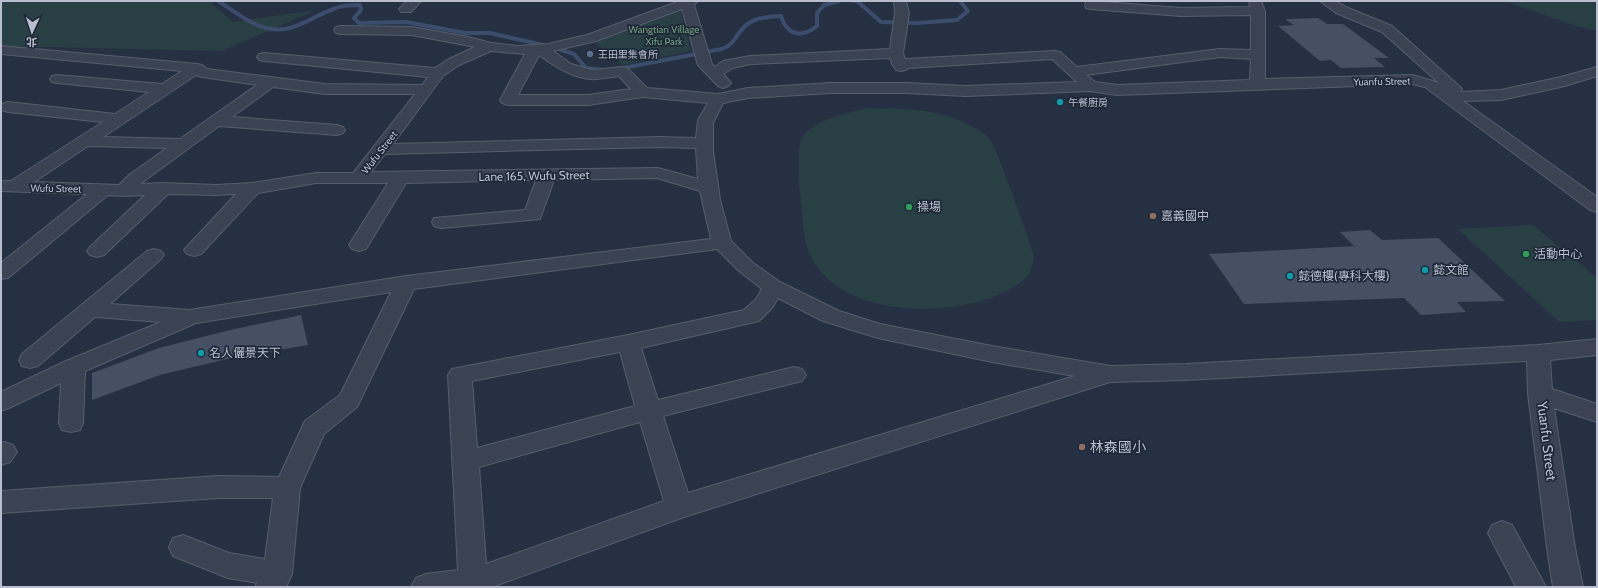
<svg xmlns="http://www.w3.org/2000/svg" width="1598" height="588" font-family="Cabin,'Noto Sans TC',sans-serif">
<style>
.green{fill:#283f44}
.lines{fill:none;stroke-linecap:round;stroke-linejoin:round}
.stream{stroke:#3c4c6c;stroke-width:4}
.building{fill:#455065}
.minor-casing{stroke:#565e6d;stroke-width:2}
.minor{fill:#3b4353;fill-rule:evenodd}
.service-dot{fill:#5c6f8a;stroke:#1f2838;stroke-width:1.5}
.culture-dot{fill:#0f9aa8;stroke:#1f2838;stroke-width:1.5}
.leisure-dot{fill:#2e9e5b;stroke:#1f2838;stroke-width:1.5}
.education-dot{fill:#8d6e63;stroke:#1f2838;stroke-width:1.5}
.labels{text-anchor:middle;stroke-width:3.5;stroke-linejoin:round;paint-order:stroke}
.far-park-label{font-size:10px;fill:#6f9e7d;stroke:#1f2838}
.far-poi-label{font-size:10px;fill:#b8becd;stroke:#1f2838;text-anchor:start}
.far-street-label{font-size:10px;fill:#b8becd;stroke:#1f2838}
.street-label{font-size:12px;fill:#b8becd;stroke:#1f2838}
.poi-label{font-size:12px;fill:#b8becd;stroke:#1f2838;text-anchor:start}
.near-street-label{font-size:14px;fill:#b8becd;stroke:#1f2838}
.near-poi-label{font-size:14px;fill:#b8becd;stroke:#1f2838;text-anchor:start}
</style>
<rect width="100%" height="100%" fill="#263043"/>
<g class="green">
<path d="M1 1H209L233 22 316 10 222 51 1 46Z"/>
<path d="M1505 1H1597V31L1573 25Z"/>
<path d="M679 7 691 51 623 65 596 44 591 38Z"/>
<path d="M869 108C913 109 951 108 988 137 995 142 1031 244 1034 257 1034 261 1031 270 1029 274 1020 288 988 300 973 303 924 315 849 311 817 267 803 249 803 224 801 202 799 188 796 150 802 138 813 119 850 112 869 108Z"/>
<path d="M1533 225 1597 278V320L1559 322 1458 229Z"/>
</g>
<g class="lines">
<g class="stream">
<path d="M218 1C233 10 249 24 266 28 293 35 312 16 336 8 344 5 351 5 360 5L361 10 354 18 359 23 406 22 465 33H490L543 45"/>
<path d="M853 1H857L881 22 917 23 957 20 968 11 960 1"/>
<path d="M561 50 574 54 586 68 605 70"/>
<path d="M618 69 722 49C736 43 735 36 744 27 754 17 768 17 781 16 787 36 802 38 817 26V13L824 5 839 1"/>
</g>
</g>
<g class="building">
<path d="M1318 18 1327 24H1343L1389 58H1374L1385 67 1341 68 1331 60 1320 61 1278 26 1294 25 1285 19Z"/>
<path d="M1370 230 1382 240 1438 238 1505 301 1457 302 1466 312 1421 315 1404 298 1244 304 1209 254 1354 246 1340 232Z"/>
<path d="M301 315 308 345 227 359 160 375 92 400V373L159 348 230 330Z"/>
</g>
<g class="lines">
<defs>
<g id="minor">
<path d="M407 1H421L411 12H401L399 9Z"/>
<path d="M680 1H698L694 5 712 64 715 67 723 61 750 56 890 49 895 13 894 1H906L909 13 903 53 905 59 1055 51 1060 52 1077 67 1220 49 1251 50V15L1181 16 1091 9 1086 8 1085 5 1086 2 1091 1 1181 8 1250 7 1249 1H1261L1265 11V79L1413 75 1439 83 1382 32 1336 13 1320 1H1335L1346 7 1392 26 1459 86 1462 89 1460 92 1501 90 1561 77 1597 67V76L1565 86 1501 100 1463 101 1597 197V212L1590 210 1425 87 1412 84 1117 95 1090 91 965 96 907 93H830L748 98 723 103 713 123V151L720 200 731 241 753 263 780 282 839 311 880 324 992 346 1111 366 1186 364 1538 345 1597 339V355L1550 360 1552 389 1597 404V422L1554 408 1575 548 1583 587H1553L1547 548 1528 394 1527 361 1186 380 1110 382 684 517 492 587H411L416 578 426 574 458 570 448 375 452 369 628 335 744 310 756 299 762 289 739 271 717 249 414 289 357 407 324 434 300 488 292 574 286 587H255L257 583 228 578 173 556 169 547 173 538 183 535 229 553 265 559 273 498H218L1 513V491L218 476 279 477 305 421 340 395 391 292 196 323 85 371 83 423 80 430 71 432 62 430 59 423 61 383 9 408 1 411V392L66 361 161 322 95 317 38 366 30 368 22 366 19 360 22 354 147 251 154 249 161 251 164 255 161 259 110 304 190 310 406 276 711 239 700 191 657 178 554 180 540 219 441 228 434 226 432 222 434 218 525 210 536 180 406 183 366 249 359 251 352 249 349 245 388 183H316L258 193 201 254 194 256 187 254 184 250 236 194 216 195 168 194 104 255 97 257 90 255 87 251 90 247 145 195 123 196 108 195 8 278 1 279V263L87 194 1 191V181H11L103 122 8 112 2 110 1 106 2 104 8 102 115 114 149 92 57 83 52 82 50 79 52 76 57 75 162 84 182 71 1 54V46L197 64 202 65 207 69 325 84 422 85 428 77 264 61 259 60 257 57 259 54 264 53 435 68 449 59 475 47 412 35 341 34 336 33 334 30 336 27 341 26 412 27 468 37 491 43 518 46 548 44 587 35ZM682 9 698 65 718 86 723 88 728 86 731 83 723 74 733 68 750 64 890 58 892 64 896 70 901 71 906 70 908 68 1052 59 1077 82 965 86 907 83H830L748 88 718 94 647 88 627 68 622 67 592 70 571 64 553 51 596 41ZM491 51 525 54 500 100 502 103 508 105H588L643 97 708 103 698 120 696 138 659 137 393 144 443 76 459 65ZM539 55C554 66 571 77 590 79 599 80 610 77 619 76L631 89 588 95H518ZM1220 57 1251 59 1250 80 1117 85 1095 82 1086 75ZM196 75 202 77 257 85 180 139 103 137ZM273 87 325 94H415L353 173H316L252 183 216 185 163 183 140 184 219 126 337 135 343 133 345 130 343 127 337 125 232 117ZM88 146 167 148 129 175 119 185 34 182ZM659 147 696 148 698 179 658 168 371 172 385 154ZM778 298 823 321 878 338 992 362 1075 376 688 493 663 416 794 383 802 381 806 375 802 369 794 367 658 400 641 348 759 321 772 308ZM620 352 635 406 477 448 472 381ZM640 422 664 501 486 564 479 467Z"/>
<path d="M4 442 13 445 17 452 10 462 1 465V443Z"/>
<path d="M1502 521 1512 525 1546 587H1516L1488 533 1492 525Z"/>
</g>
</defs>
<use href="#minor" class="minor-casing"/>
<use href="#minor" class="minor"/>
</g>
<circle class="service-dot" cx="590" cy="54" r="4"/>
<g class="culture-dot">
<circle cx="1060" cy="102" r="4"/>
<circle cx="1425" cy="270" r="4"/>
<circle cx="1290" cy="276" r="4"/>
<circle cx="201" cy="353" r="4"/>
</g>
<g class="leisure-dot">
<circle cx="909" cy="207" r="4"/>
<circle cx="1526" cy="254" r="4"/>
</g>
<g class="education-dot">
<circle cx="1153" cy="216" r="4"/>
<circle cx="1082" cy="447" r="4"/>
</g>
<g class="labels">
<g class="far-park-label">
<text x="664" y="33">Wangtian Village<tspan x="664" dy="12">Xifu Park</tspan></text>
</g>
<g class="far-poi-label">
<text x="598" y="58">王田里集會所</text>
<text x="1068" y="106">午餐廚房</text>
</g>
<g class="far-street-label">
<text transform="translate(1382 81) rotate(-1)" y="4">Yuanfu Street</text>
<text transform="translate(379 152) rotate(-52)" y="4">Wufu Street</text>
<text transform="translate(56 188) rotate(1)" y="4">Wufu Street</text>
</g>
<g class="street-label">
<text transform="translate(534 176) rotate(-1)" y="4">Lane 165, Wufu Street</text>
</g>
<g class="poi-label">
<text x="917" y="211">操場</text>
<text x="1161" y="220">嘉義國中</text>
<text x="1534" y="258">活動中心</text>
<text x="1433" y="274">懿文館</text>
<text x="1298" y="280">懿德樓(專科大樓)</text>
<text x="209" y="357">名人儷景天下</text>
</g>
<g class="near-street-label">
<text transform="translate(1547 441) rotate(83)" y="5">Yuanfu Street</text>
</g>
<g class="near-poi-label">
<text x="1090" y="452">林森國小</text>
</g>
</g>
<rect width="1598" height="588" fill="none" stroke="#b8becd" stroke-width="4"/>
<g transform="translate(32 32) rotate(183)" stroke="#1f2838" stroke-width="3" paint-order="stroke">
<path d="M0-3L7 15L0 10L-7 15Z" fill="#b8becd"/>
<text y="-6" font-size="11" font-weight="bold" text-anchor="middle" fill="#b8becd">北</text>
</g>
</svg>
